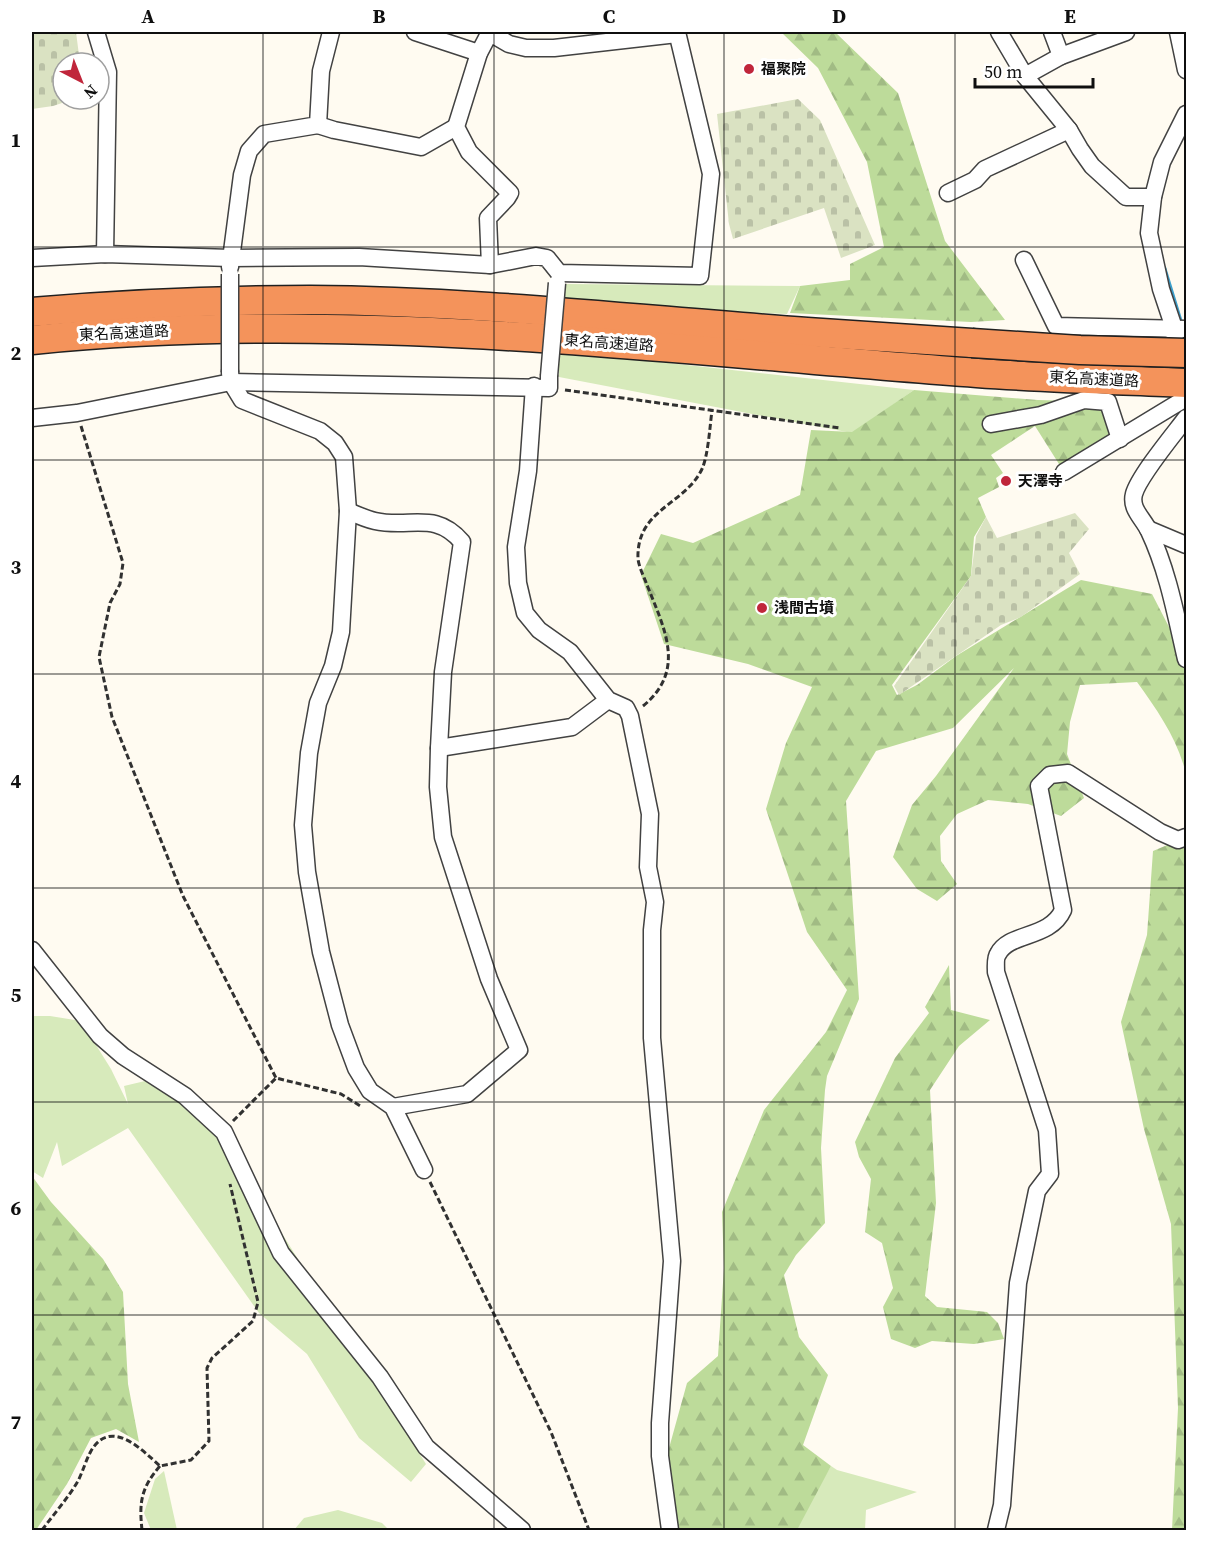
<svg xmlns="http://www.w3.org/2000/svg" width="1218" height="1562" font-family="'Source Serif 4','Noto Sans JP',serif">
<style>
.grass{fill:#d7eabb}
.forest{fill:url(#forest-firs)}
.cemetery{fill:url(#cemetery-stones)}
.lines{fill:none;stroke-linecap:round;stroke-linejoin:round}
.stream{stroke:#3da0cd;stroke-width:4.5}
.minor-casing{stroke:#424242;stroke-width:19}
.motorway-casing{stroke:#202020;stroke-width:31}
.path{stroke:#313131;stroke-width:3;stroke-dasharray:6 3;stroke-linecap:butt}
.minor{stroke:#fff;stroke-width:16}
.motorway{stroke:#f4935b;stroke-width:28}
.minor-bridge-casing{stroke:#424242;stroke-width:19;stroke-linecap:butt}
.motorway-bridge-casing{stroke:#202020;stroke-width:31;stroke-linecap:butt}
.minor-bridge{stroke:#fff;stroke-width:16}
.motorway-bridge{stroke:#f4935b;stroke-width:28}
.grid{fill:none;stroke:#0f0f0f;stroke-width:1.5;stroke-opacity:0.55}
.poi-dot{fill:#c0263b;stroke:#fff;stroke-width:2}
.labels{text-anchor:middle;stroke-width:6;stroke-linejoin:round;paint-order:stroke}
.poi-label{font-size:15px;font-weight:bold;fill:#0f0f0f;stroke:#fff;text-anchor:start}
.street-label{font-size:15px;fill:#0f0f0f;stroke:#fff}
.neatline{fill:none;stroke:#0f0f0f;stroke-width:2}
.grid-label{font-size:20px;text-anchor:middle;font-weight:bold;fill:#0f0f0f}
</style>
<defs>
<pattern id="forest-firs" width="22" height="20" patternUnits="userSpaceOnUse" patternTransform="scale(1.5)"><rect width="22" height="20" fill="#bddb9a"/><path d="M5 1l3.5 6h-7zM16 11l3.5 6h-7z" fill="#a1bb84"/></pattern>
<pattern id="cemetery-stones" width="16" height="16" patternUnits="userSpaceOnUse" patternTransform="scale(1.5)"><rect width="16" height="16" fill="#dae2c2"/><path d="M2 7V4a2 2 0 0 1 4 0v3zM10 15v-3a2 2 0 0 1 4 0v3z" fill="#bac1a6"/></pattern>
</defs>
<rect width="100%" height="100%" fill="#fffbf1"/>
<g class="grass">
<path d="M566 284 800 286 787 314 561 304Z"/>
<path d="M559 351 914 390 852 433 559 377Z"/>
<path d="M32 1016H50L81 1021 111 1069 128 1104 124 1086 145 1081 198 1114 228 1147 426 1464 411 1482 359 1438 307 1354 259 1313 128 1128 62 1166 57 1142 43 1178 32 1171Z"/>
<path d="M831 1466 837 1470 917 1492 866 1510 865 1530H792Z"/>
<path d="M164 1471 177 1530H151L144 1513 155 1479Z"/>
<path d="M338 1510 382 1523 389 1530H294L304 1518Z"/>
</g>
<g class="forest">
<path d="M781 32H835L898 93 945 241 1005 320 971 322 790 313 800 286 850 280V264L884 247 867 162 818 68Z"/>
<path d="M914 390 1038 400 1108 402 1115 442 1064 472 1035 426 991 455 1003 473 996 478 999 487 978 498 986 517 974 537 971 576 892 685 897 695 917 685 956 656 1081 580 1152 594 1186 660V774C1178 740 1158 711 1137 682L1080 685 1070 722 1067 754 1084 798 1061 816 1028 804 988 800 957 814 940 836 941 861 957 884 937 901 917 889 893 857 912 805 936 776 1014 668 953 728 876 751 846 801 859 999 827 1076 825 1090 821 1148 825 1223 796 1255 784 1275 799 1337 828 1375 803 1445 831 1466 797 1530H679L666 1459 687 1383 718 1356 724 1268 722 1212 764 1110 826 1032 847 990 807 932 766 809 786 743 812 687 748 664 664 644 641 575 661 534 693 543 800 495 811 430 852 432Z"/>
<path d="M1186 833V1530H1172L1178 1408 1171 1224 1144 1129 1121 1022 1147 935 1153 851 1184 838Z"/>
<path d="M949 965 951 1010 990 1020 959 1046 930 1090 936 1203 925 1296 937 1307 987 1312 998 1323 1004 1339 974 1344 932 1341 915 1348 891 1339 883 1307 893 1288 882 1243 865 1232 871 1179 859 1157 855 1142 895 1058 929 1013 925 1007Z"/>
<path d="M32 1176 51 1202 103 1259 123 1292 128 1384 139 1442 116 1429 91 1438 67 1484 36 1530H32Z"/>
</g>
<g class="cemetery">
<path d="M32 32H76L80 63H63V99H74L53 106 32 109Z"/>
<path d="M798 99 820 120 875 245 841 258 824 208 733 239 729 224 717 114Z"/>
<path d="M1075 513 1089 529 1069 553 1080 574 1021 617 1001 625 899 695 894 686 971 576 976 536 986 517 997 538Z"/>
</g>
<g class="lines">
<path class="stream" d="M1164 268 1180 320"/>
<defs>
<g id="minor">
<path d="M96 32 108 72 105 254"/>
<path d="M415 32 479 53"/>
<path d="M999 32 1025 76 1069 130 1080 149 1092 166 1126 197H1153"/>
<path d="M1052 32 1061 56"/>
<path d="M1178 32 1186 70"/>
<path d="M490 33 509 44 526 48H554L677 34"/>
<path d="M1025 76 1061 56 1126 32"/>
<path d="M318 125 334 130 421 147 456 127"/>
<path d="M948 193 975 180 985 169 1069 130"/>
<path d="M32 258 105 254 230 258 359 257 490 265 536 256 547 258 559 273 700 276 711 174 677 32"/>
<path d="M1024 260 1056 326 1186 329"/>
<path d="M490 265 488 218 507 198 510 193 469 152 456 127 479 53 490 32"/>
<path d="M230 267 242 175 249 151 264 134 318 125 321 71 331 32"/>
<path d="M1182 360 1175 342 1174 328 1161 289 1149 233 1153 197 1162 162 1186 114"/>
<path d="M230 372 231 382 242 400 320 431 335 443 344 457 348 511 341 632 333 666 318 703 309 753 303 825 307 872 321 952 340 1025 356 1068 370 1091 393 1107 424 1170"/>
<path d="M534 386 528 471 516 547 518 583 525 613 539 630 570 652 608 700 626 708 630 716 650 814 648 867 655 902 652 930V1038L672 1261 660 1423V1456L670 1530"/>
<path d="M32 418 77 413 231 382 549 388V376"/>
<path d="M1186 418C1174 434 1139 476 1134 494 1130 509 1143 518 1149 531 1168 571 1176 616 1186 659"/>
<path d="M991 424 1041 415 1084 400 1108 402 1120 439"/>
<path d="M1064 472 1186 398"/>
<path d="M348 511C357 515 366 519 375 521 410 529 435 510 462 542L443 672 439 748 438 787 443 837 489 979 519 1050 467 1094 393 1107"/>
<path d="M1148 529 1186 545"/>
<path d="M439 748 572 727 608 700"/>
<path d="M32 950 100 1036 123 1056 185 1096 224 1132 281 1253 380 1377 426 1447 522 1530"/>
<path d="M996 1530 1002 1505 1018 1283 1037 1191 1050 1174 1047 1130 996 972C996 967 995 958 998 954 1009 932 1050 939 1063 910L1039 786 1050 775 1068 773 1160 832 1178 840 1186 837"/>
</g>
<g id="motorway">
<path d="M32 312C124 304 217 300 310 300 476 301 641 320 807 332 862 336 917 339 972 343"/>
<path d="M32 340C347 308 662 350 977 373 1047 378 1117 380 1186 383"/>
</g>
</defs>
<use href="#minor" class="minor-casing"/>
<use href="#motorway" class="motorway-casing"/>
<g class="path">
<path d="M565 390 840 428"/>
<path d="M81 426 123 563 120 584 110 603 99 657 112 717 183 896 276 1078"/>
<path d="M643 706C687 670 664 628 647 585 644 577 639 567 638 559 636 509 685 505 702 469 708 456 710 426 712 410"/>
<path d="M233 1121 276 1078 341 1094 362 1107"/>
<path d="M430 1182 551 1432 589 1530"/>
<path d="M42 1530C54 1514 68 1498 78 1481 83 1471 86 1460 91 1451 111 1417 142 1450 160 1466L191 1460 209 1441 207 1368 212 1358 253 1321 258 1302 230 1184"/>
<path d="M142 1530C139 1502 141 1488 160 1466"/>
</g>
<use href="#minor" class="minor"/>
<use href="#motorway" class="motorway"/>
<defs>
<g id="minor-bridge">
<path d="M230 274V372"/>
<path d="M549 376 557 283"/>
</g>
<path id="motorway-bridge" d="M972 343 1080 350 1186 353"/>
</defs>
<use href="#minor-bridge" class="minor-bridge-casing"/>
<use href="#motorway-bridge" class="motorway-bridge-casing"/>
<use href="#minor-bridge" class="minor-bridge"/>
<use href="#motorway-bridge" class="motorway-bridge"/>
</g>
<path class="grid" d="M263 32V1530M494 32V1530M724 32V1530M955 32V1530M32 247H1186M32 460H1186M32 674H1186M32 888H1186M32 1102H1186M32 1315H1186"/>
<g class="poi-dot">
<circle cx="749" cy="69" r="6"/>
<circle cx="1006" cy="481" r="6"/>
<circle cx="762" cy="608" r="6"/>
</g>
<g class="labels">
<g class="poi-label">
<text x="761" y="74">福聚院</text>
<text x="1018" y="486">天澤寺</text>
<text x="774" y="613">浅間古墳</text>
</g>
<g class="street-label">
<text transform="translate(124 333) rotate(-3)" y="5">東名高速道路</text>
<text transform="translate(609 343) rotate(4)" y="5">東名高速道路</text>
<text transform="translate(1094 379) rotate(3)" y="5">東名高速道路</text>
</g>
</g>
<rect width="1218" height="1562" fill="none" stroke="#ffffff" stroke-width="66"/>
<g transform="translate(81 81) rotate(138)"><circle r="28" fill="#ffffff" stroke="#9f9f9f" stroke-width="1.5"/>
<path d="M0-4.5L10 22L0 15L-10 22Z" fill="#c0263b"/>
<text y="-9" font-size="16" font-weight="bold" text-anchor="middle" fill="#0f0f0f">N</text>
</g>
<path d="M975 78v9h118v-9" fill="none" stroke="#0f0f0f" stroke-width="3"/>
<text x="984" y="78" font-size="18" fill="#0f0f0f" stroke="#ffffff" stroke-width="4.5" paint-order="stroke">50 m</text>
<rect x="33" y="33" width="1152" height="1496" class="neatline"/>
<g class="grid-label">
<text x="148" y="23">A</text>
<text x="379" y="23">B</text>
<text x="609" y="23">C</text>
<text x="839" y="23">D</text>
<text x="1070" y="23">E</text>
<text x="16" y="147">1</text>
<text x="16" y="360">2</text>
<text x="16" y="574">3</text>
<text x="16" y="788">4</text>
<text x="16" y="1002">5</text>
<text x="16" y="1215">6</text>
<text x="16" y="1429">7</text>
</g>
</svg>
